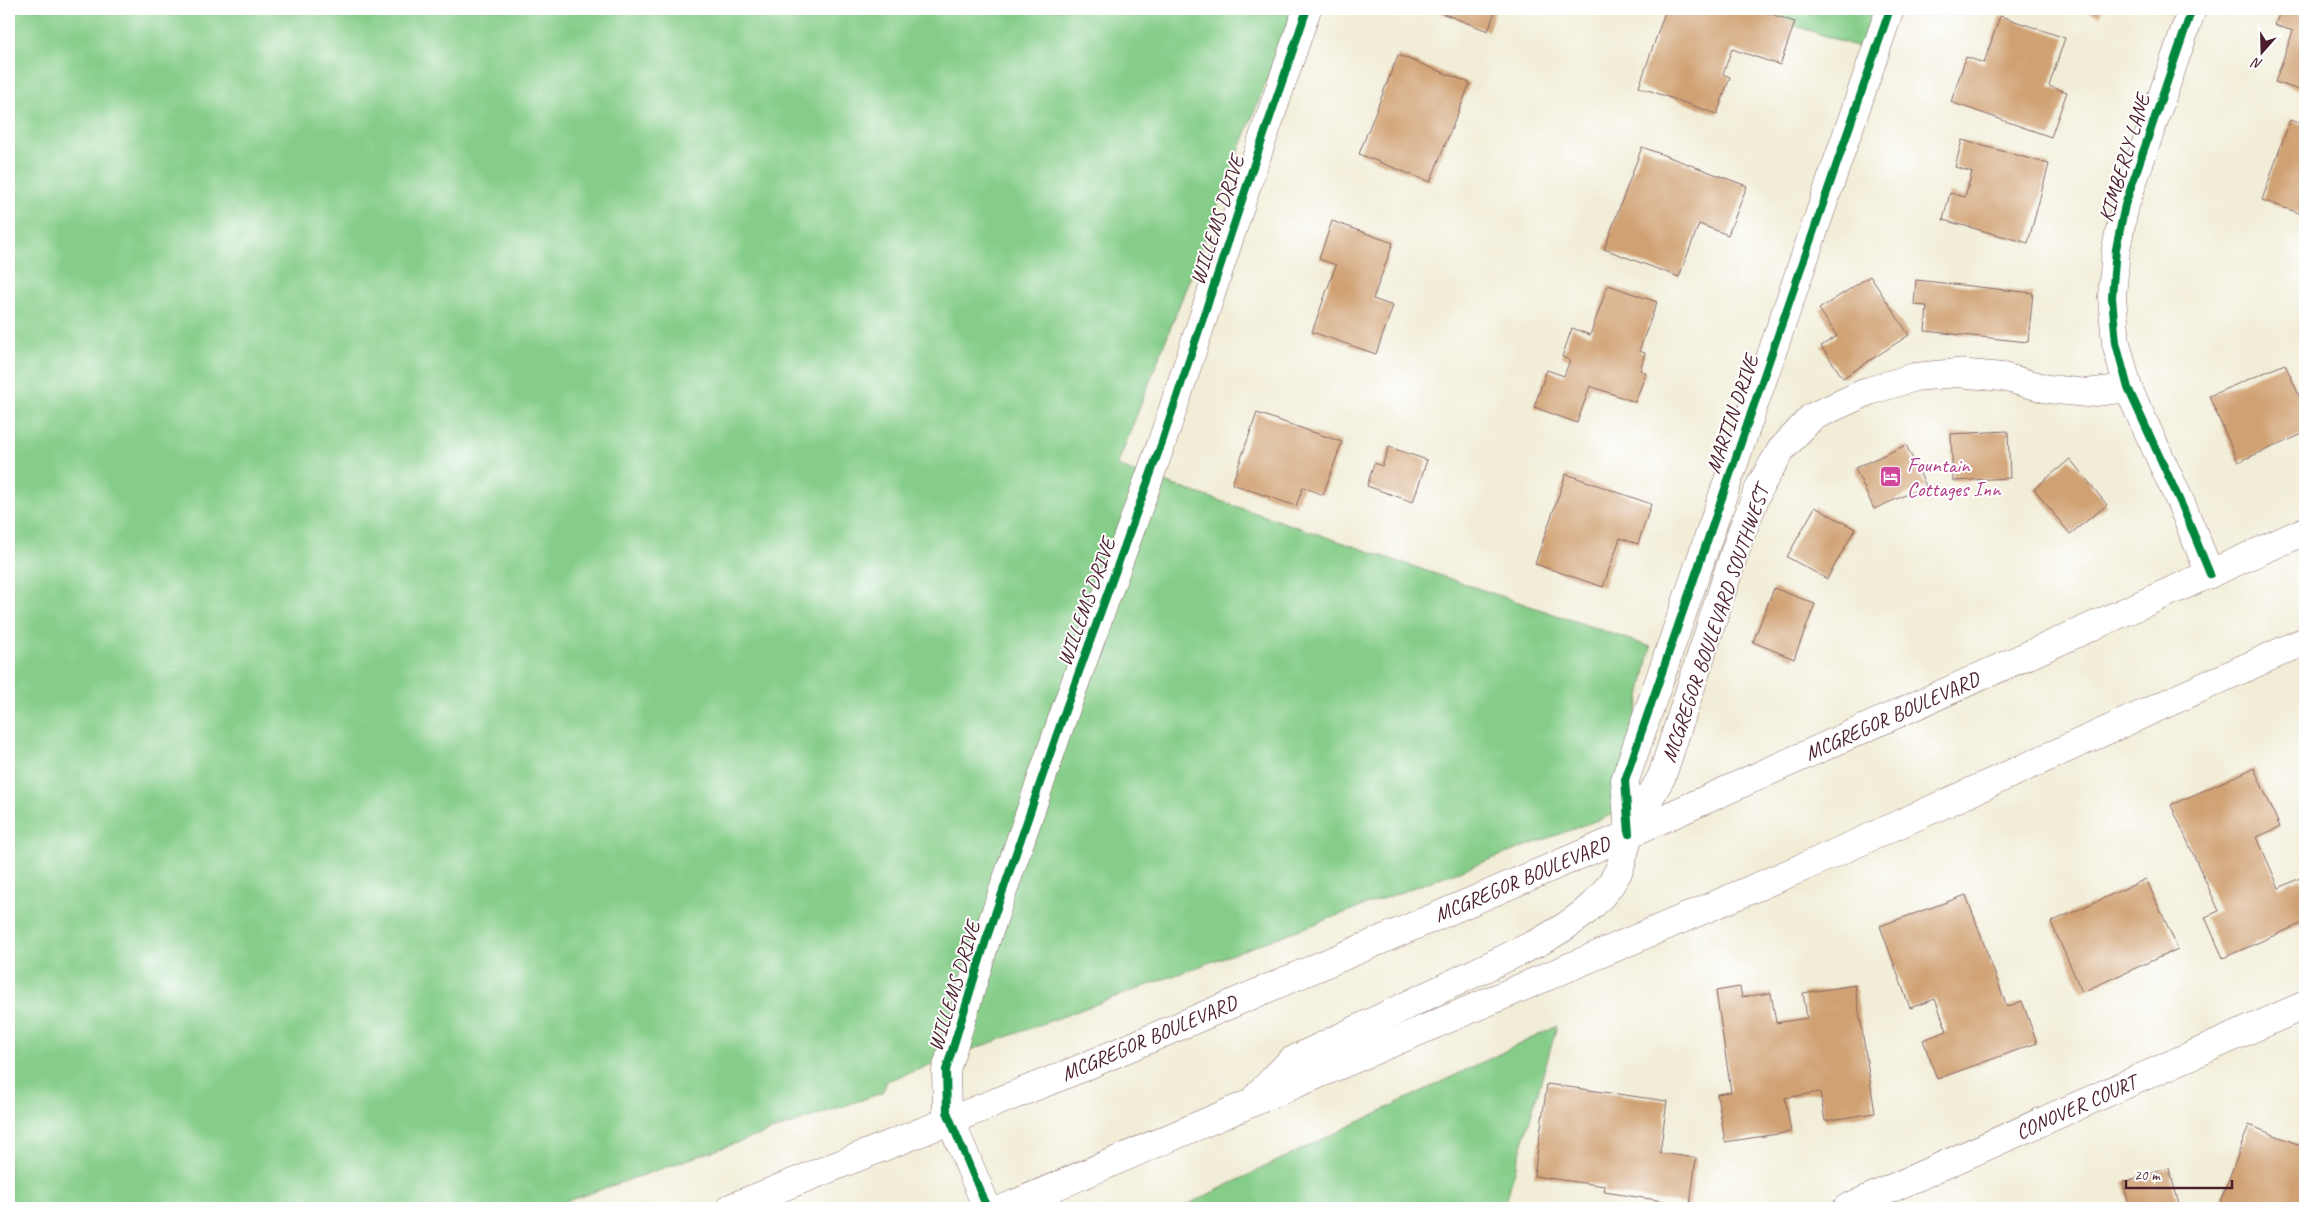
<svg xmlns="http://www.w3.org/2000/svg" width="2314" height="1217" font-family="Caveat,sans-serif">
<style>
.green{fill:#85cd88;stroke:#68765a}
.building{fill:#d0a273}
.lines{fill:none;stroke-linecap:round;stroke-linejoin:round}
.minor-casing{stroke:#846767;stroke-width:29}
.secondary-casing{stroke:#846767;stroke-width:29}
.minor{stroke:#fff;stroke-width:28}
.secondary{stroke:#fff;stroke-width:28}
.cycleway-casing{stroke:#fff;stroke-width:11}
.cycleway{stroke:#00873e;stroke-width:8}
.labels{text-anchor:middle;stroke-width:4;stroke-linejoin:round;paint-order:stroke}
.street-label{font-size:21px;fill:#4a1f2b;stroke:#fff}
.hotel-label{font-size:21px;fill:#b23c85;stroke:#fff;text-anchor:start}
</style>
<rect width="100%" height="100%" fill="#fff"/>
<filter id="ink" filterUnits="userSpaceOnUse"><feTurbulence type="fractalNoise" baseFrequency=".02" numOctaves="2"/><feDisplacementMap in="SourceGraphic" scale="10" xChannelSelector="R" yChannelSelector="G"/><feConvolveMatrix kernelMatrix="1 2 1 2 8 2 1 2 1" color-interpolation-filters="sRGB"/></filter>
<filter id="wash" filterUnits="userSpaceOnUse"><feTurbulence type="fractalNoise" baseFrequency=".0096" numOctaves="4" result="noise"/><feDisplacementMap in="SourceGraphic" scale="20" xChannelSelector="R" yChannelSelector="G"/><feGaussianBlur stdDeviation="1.12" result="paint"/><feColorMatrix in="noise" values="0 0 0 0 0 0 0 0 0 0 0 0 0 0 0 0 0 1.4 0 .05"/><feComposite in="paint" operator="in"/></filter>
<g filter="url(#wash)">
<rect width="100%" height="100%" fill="#f1edd7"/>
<g class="green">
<path d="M9 9H1294L1117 466 1651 647 1614 814 887 1081 882 1093 547 1208H9Z"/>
<path d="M1745 9H1880L1864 49Z"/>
<path d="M1557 1026 1504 1208H1180Z"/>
</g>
<g id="blocks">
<g class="building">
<path d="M1431 9H1496L1488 31Z"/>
<path d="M1666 9H1756L1795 22 1780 65 1732 49 1723 74 1730 77 1717 114 1639 87Z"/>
<path d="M2081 9H2102L2100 16Z"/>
<path d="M2281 9H2305V92L2275 82 2293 31 2275 25Z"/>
<path d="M2000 16 2065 38 2049 86 2067 92 2051 137 1951 102 1966 57 1984 63Z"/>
<path d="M1398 55 1470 83 1430 182 1359 154Z"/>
<path d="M2290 120 2305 125V215L2262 200Z"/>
<path d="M1962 140 2049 164 2028 243 1943 220 1950 193 1965 197 1972 172 1955 167Z"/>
<path d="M1642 147 1747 186 1728 235 1699 224 1679 277 1604 249Z"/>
<path d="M1332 221 1393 243 1373 299 1393 306 1376 354 1312 332 1336 265 1319 259Z"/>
<path d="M1870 276 1909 335 1843 378 1821 346 1837 336 1819 309Z"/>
<path d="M1916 280 2033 293 2028 342 1925 331 1927 306 1914 305Z"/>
<path d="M1608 285 1657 302 1639 351 1645 353 1640 370 1646 373 1635 402 1590 386 1577 423 1534 407 1547 370 1564 376 1570 360 1562 357 1572 328 1590 335Z"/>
<path d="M2285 364 2305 409V433L2238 462 2209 396Z"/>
<path d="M1257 413 1342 442 1323 495 1303 487 1296 506 1232 484Z"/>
<path d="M2008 431 2010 478 1953 481 1951 434Z"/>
<path d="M1906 445 1926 486 1874 509 1855 468Z"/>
<path d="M1389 447 1427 460 1413 502 1367 486 1374 463 1382 466Z"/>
<path d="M2070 459 2107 505 2070 534 2034 489Z"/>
<path d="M1566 474 1651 504 1638 544 1620 538 1603 587 1535 564Z"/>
<path d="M1815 507 1855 529 1827 579 1787 557Z"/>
<path d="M1774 588 1815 604 1794 659 1753 642Z"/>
<path d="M2254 768 2280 827 2257 837 2279 888 2300 878 2305 889V922L2223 958 2205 917 2219 911 2171 805Z"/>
<path d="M2146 879 2178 949 2082 992 2051 922Z"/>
<path d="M1966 895 2007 1007 2022 1001 2037 1043 1937 1079 1923 1040 1947 1031 1935 999 1910 1008 1880 926Z"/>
<path d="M1855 985 1875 1113 1825 1121 1820 1092 1785 1098 1791 1132 1725 1142 1717 1094 1731 1092 1716 991 1740 987 1742 997 1771 993 1776 1023 1807 1018 1803 993Z"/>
<path d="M1547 1084 1667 1101 1660 1153 1696 1158 1690 1205 1604 1192 1605 1186 1534 1176Z"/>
<path d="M2249 1125 2305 1147V1208H2218Z"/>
<path d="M2169 1168 2180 1208H2130L2123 1182Z"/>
</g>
</g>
</g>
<g filter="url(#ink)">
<use href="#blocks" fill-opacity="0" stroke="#846767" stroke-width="1"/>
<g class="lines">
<defs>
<g id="minor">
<path d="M2192 9 2125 205 2116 249 2112 297 2116 343 2128 388 2183 508 2210 574"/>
<path d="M1629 834 1625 780 1890 9"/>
<path d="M1629 834 1662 776 1739 539 1760 486 1781 450 1812 417 1869 391 1915 377 1957 373 2003 377 2048 389 2087 393 2128 388"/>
<path d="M987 1208 947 1112 946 1070 986 940 1066 708 1161 445 1253 167 1307 9"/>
<path d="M1847 1208 2305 1005"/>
</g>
<g id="secondary">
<path d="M1257 1096 1291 1061 1539 942C1570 925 1599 906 1617 874 1623 863 1625 847 1629 834"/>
<path d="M730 1208 1072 1072 1629 834 2305 531"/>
<path d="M1005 1208 1813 863 2305 641"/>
</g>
</defs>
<use href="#minor" class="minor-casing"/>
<use href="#secondary" class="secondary-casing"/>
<use href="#minor" class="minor"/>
<use href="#secondary" class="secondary"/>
<defs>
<g id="cycleway">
<path d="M2192 9 2125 205 2116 249 2112 297 2116 343 2128 388 2183 508 2210 574"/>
<path d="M1629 834 1625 780 1890 9"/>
<path d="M987 1208 947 1112 946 1070 986 940 1066 708 1161 445 1253 167 1307 9"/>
</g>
</defs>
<use href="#cycleway" class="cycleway-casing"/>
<use href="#cycleway" class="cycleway"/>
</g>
</g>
<defs>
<symbol id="hotel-square" viewBox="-11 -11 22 22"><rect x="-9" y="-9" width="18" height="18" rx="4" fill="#d1479c" stroke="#fff"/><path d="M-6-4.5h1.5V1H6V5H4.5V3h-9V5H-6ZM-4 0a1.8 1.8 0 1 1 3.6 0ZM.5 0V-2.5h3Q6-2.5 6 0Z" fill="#fff"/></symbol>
</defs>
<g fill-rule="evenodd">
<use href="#hotel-square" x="1878" y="464" width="25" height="25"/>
</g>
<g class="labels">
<g class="street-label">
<text transform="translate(2124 158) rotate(-73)" y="7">KIMBERLY LANE</text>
<text transform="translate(1217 220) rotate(-72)" y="7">WILLEMS DRIVE</text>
<text transform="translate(1732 414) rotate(-71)" y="7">MARTIN DRIVE</text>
<text transform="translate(1086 602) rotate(-70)" y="7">WILLEMS DRIVE</text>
<text transform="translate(1715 624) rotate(-71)" y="7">MCGREGOR BOULEVARD SOUTHWEST</text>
<text transform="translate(1892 716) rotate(-24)" y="7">MCGREGOR BOULEVARD</text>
<text transform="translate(1522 879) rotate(-23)" y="7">MCGREGOR BOULEVARD</text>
<text transform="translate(954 986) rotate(-73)" y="7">WILLEMS DRIVE</text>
<text transform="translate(1149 1038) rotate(-23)" y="7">MCGREGOR BOULEVARD</text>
<text transform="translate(2076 1107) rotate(-24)" y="7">CONOVER COURT</text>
</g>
<g class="hotel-label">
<text x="1907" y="472">Fountain<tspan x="1907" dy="24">Cottages Inn</tspan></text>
</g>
</g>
<rect width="2314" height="1217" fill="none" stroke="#fff" stroke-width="30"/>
<g transform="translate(2262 52) rotate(200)" stroke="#ffffff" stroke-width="4" paint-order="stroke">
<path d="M0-4L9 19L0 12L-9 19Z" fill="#4a1f2b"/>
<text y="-8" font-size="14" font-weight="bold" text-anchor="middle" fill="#4a1f2b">N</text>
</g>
<path d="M2126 1180v8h106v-8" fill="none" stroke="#4a1f2b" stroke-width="2.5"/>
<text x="2134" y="1180" font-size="15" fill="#4a1f2b" stroke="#ffffff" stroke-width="4" paint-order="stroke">20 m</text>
</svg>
